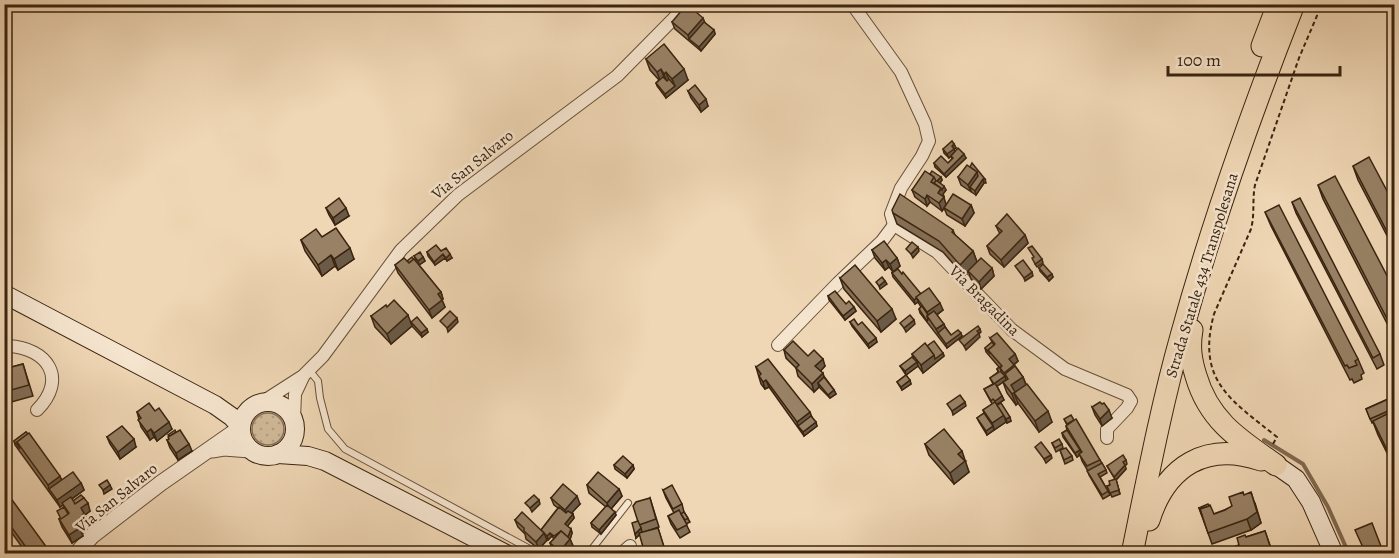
<svg xmlns="http://www.w3.org/2000/svg" width="1399" height="558" font-family="Alegreya,serif">
<style>
.grass{fill:url(#grass-dots);stroke:#856e54;stroke-width:1.5}
.lines{fill:none;stroke-linecap:round;stroke-linejoin:round}
.stream{stroke:#816a50;stroke-width:4}
.service-casing{stroke:#675038;stroke-width:8}
.minor-casing{stroke:#675038;stroke-width:14}
.tertiary-casing{stroke:#675038;stroke-width:17}
.secondary-casing{stroke:#3a240f;stroke-width:20}
.trunk-casing{stroke:#3a240f;stroke-width:23}
.path{stroke:#3a240f;stroke-width:2;stroke-dasharray:4.5 3;stroke-linecap:butt}
.service{stroke:#f5e4ce;stroke-width:6}
.minor{stroke:#f5e4ce;stroke-width:12}
.tertiary{stroke:#f5e4ce;stroke-width:15}
.secondary{stroke:#f5e4ce;stroke-width:18}
.trunk{stroke:#efd6b4;stroke-width:21}
.wall{fill:#836f57;stroke:#3a240f;stroke-width:1.5}
.shaded-wall{fill:#6a5a47;stroke:#3a240f;stroke-width:1.5}
.building{fill:#988165;stroke:#3a240f;stroke-width:1.5}
.labels{text-anchor:middle;stroke-width:5;stroke-linejoin:round;paint-order:stroke}
.street-label{font-size:16px;fill:#3a240f;stroke:#f5e4ce}
</style>
<defs>
<pattern id="grass-dots" width="8" height="8" patternUnits="userSpaceOnUse" patternTransform="scale(1.5)"><rect width="8" height="8" fill="#d0b898"/><path d="M2 2h.1M6 6h.1" fill="none" stroke="#b39e82" stroke-width="1.8" stroke-linecap="round"/></pattern>
</defs>
<rect width="100%" height="100%" fill="#efd6b4"/>
<filter id="stains"><feTurbulence type="fractalNoise" baseFrequency=".00333" numOctaves="4"/><feColorMatrix values="0 0 0 0 .2 0 0 0 0 .09 0 0 0 0 .02 0 0 0 .5 -.17"/></filter>
<radialGradient id="worn" r=".72"><stop offset=".6" stop-color="#630" stop-opacity="0"/><stop offset="1" stop-color="#630" stop-opacity=".3"/></radialGradient>
<circle class="grass" cx="268" cy="429" r="16"/>
<g class="lines">
<path class="stream" d="M1264 440 1303 464 1328 507 1349 554"/>
<defs>
<g id="service">
<path d="M309 370 318 381 320 398 328 429 345 449 539 554"/>
<path d="M588 554 628 503"/>
</g>
<g id="minor">
<path d="M852 4 901 72 925 124 929 141 922 156 901 188 891 214 894 225 937 252 1012 330 1065 369 1127 395 1131 401 1127 408 1107 429V438"/>
<path d="M4 339 8 346C48 348 68 379 37 410"/>
<path d="M778 345 838 283 882 241 894 225"/>
<path d="M264 401 303 376 323 356 401 250 458 195 617 76 688 4"/>
<path d="M294 420 295 394 303 377"/>
<path d="M621 554 630 546"/>
</g>
<g id="tertiary">
<path d="M212 450 224 448 250 450"/>
<path d="M76 554 92 536 161 483 240 428"/>
</g>
<g id="secondary">
<path d="M4 294 215 405 232 417 240 426"/>
<circle cx="268" cy="429" r="27"/>
<path d="M278 454 308 456 325 461 506 554"/>
<path d="M1276 465 1296 479 1311 502 1334 554"/>
</g>
<g id="trunk">
<path d="M1262 46 1278 4"/>
<path d="M1192 330C1189 347 1191 360 1196 376 1209 421 1240 440 1276 465"/>
<path d="M1149 520C1166 466 1206 441 1261 460"/>
<path d="M1132 554C1147 481 1161 407 1181 336 1212 223 1251 113 1294 4"/>
</g>
</defs>
<use href="#service" class="service-casing"/>
<use href="#minor" class="minor-casing"/>
<use href="#tertiary" class="tertiary-casing"/>
<use href="#secondary" class="secondary-casing"/>
<use href="#trunk" class="trunk-casing"/>
<path class="path" d="M1273 444 1277 437C1231 400 1196 381 1214 314L1251 229C1255 214 1252 200 1255 185L1299 58 1322 4"/>
<use href="#service" class="service"/>
<use href="#minor" class="minor"/>
<use href="#tertiary" class="tertiary"/>
<use href="#secondary" class="secondary"/>
<use href="#trunk" class="trunk"/>
</g>
<g class="wall">
<path d="M672 22H704L714 30 715 34 701 51 675 29Z"/>
<path d="M646 59 688 80 666 98 657 86 656 83 659 80 650 70Z"/>
<path d="M688 91 708 106 701 112 691 98Z"/>
<path d="M954 144 956 148 954 149 955 152 966 158 946 177 935 167 934 163H948L952 159 951 156 949 158 944 153 943 149Z"/>
<path d="M1353 166 1395 206V251L1358 180Z"/>
<path d="M930 174 941 177 942 180 940 183 946 190 943 194V197L946 204 971 205 974 213 965 226 947 215 944 208 945 207 942 211 930 202 927 206 915 197 912 190Z"/>
<path d="M958 177 985 179 986 183H984L976 195 961 185Z"/>
<path d="M1318 185 1395 291V339L1323 199Z"/>
<path d="M1292 202 1380 354 1384 365 1377 369 1296 213Z"/>
<path d="M326 208 349 216 335 225 329 215Z"/>
<path d="M1265 212 1358 359 1364 373 1361 375 1362 379 1354 383 1352 379 1350 380 1271 226Z"/>
<path d="M893 213 953 230 955 235 973 251 977 262 992 268 994 276 981 289 971 279 968 271 964 276 943 252 897 224Z"/>
<path d="M996 226 1025 235 1028 243 1004 267 990 254 987 246 1000 234Z"/>
<path d="M322 237 354 259 338 270 335 266 322 276 305 251 301 240Z"/>
<path d="M872 250 897 258 900 266 893 272 889 267 885 270 875 258Z"/>
<path d="M441 251 452 258 447 261 445 258 435 265 428 256 427 252Z"/>
<path d="M414 256 423 257 425 261 419 265 441 292 443 299 442 300 445 307 432 318 398 273 395 265 407 261 416 260Z"/>
<path d="M1039 268 1053 277 1049 281 1040 271Z"/>
<path d="M892 273 943 310 937 315 945 327 951 335 962 336 947 348 920 313 919 309 921 307 918 302 915 304 893 277Z"/>
<path d="M840 278 896 319 881 332 844 289Z"/>
<path d="M828 296 854 307 856 311 845 320 829 300Z"/>
<path d="M371 316 411 322 428 332 422 337 412 326 391 344 375 327Z"/>
<path d="M850 322 858 325 877 342 869 348 852 326Z"/>
<path d="M990 338 1015 354 1018 361 1014 365 1015 366 1023 377 1026 384 1052 422 1039 432 1018 403 1016 405 1007 393 1003 382 1006 380 997 386 1004 400 997 404 1011 421 1007 423 1006 422 987 435 979 422 977 418 984 413 983 410 992 404 984 389 993 384 990 378 998 372 997 369 999 367 986 352 985 348 992 342Z"/>
<path d="M927 346 943 353 944 356 923 373 918 366 906 375 911 384 902 390 897 382 906 375 900 366 913 358 912 354Z"/>
<path d="M784 350 808 356 825 366 820 371 834 390 836 394 830 398 819 387 814 392 798 376 796 368 786 358Z"/>
<path d="M23 364 33 396 4 404V369Z"/>
<path d="M756 367 811 416 817 426 804 436 769 387 765 389 761 384Z"/>
<path d="M1395 396V469L1378 435 1373 422 1372 423 1366 409Z"/>
<path d="M1092 407 1112 418 1102 426 1095 415Z"/>
<path d="M155 411 172 429 157 441 154 437 150 440 141 427 137 412Z"/>
<path d="M1064 419 1100 460 1106 470 1107 473 1100 477 1110 495 1103 499 1089 475 1088 471 1082 461 1080 455 1077 457 1063 437 1062 433 1067 430 1066 426 1067 425Z"/>
<path d="M26 432 62 480 81 483 84 490 72 499 73 501 90 511 85 515 87 521 80 529 83 536 72 543 62 527 59 519H60L64 507 63 505 60 507 15 445 14 441Z"/>
<path d="M107 437 136 447 120 459 110 444Z"/>
<path d="M167 440 192 451 178 460 170 448Z"/>
<path d="M1052 443 1062 444 1063 448 1056 452Z"/>
<path d="M925 444 966 461 965 462 969 472 954 484 929 455Z"/>
<path d="M1060 450 1072 456 1073 460 1065 464Z"/>
<path d="M1126 460 1127 464 1125 466 1126 469 1116 480 1120 494 1112 497 1107 486 1110 485 1115 479 1107 466Z"/>
<path d="M614 465H633L634 469 627 478 615 469Z"/>
<path d="M587 485 619 489 622 496 611 509 616 515 601 534 592 527 591 523 606 507 589 493Z"/>
<path d="M4 489 51 554H27L4 522Z"/>
<path d="M663 490 682 504 684 512 690 522 686 524 690 532 680 538 671 524 668 516 674 513 666 498Z"/>
<path d="M1244 495 1255 503 1261 523 1251 530 1212 544 1199 508 1214 514 1232 507Z"/>
<path d="M551 498 580 504 571 513 573 514 574 518 567 526 571 529 572 533 570 539 573 546 567 554H556L553 551 550 543 554 539 552 536 548 540 546 538 547 540 539 549 526 539 525 534 518 527 515 520 541 530 558 508 554 505Z"/>
<path d="M650 498 659 527 641 533 658 528 666 554H645L640 534 636 538 638 521Z"/>
<path d="M1265 531 1273 554H1239V545L1246 537Z"/>
</g>
<g class="shaded-wall">
<path d="M703 18 706 25 689 39 688 35Z"/>
<path d="M714 30 715 34 701 51 699 47Z"/>
<path d="M661 69 665 80 661 83 657 72Z"/>
<path d="M684 69 688 80 666 98 665 94 675 86 672 79Z"/>
<path d="M666 72 670 83 668 85 664 74Z"/>
<path d="M706 99 708 106 701 112 699 105Z"/>
<path d="M954 144 956 148 954 149 955 152 949 158 947 154 952 146Z"/>
<path d="M964 154 966 158 946 177 944 174Z"/>
<path d="M977 172 980 179 970 187 971 191V192L968 185Z"/>
<path d="M941 177 942 180 938 185 937 181Z"/>
<path d="M983 179 984 183 976 195 975 191Z"/>
<path d="M944 186 946 190 943 194 944 196 940 200 938 193 941 188Z"/>
<path d="M927 195 930 202 927 206 925 199Z"/>
<path d="M944 197 946 205 942 211 939 203Z"/>
<path d="M971 205 974 213 965 226 962 219Z"/>
<path d="M346 208 349 216 335 225 333 218Z"/>
<path d="M1025 235 1028 243 1004 267 1001 260Z"/>
<path d="M918 247 919 251 913 258 911 254Z"/>
<path d="M350 248 354 259 338 270 334 259Z"/>
<path d="M973 251 977 262 964 276 960 265Z"/>
<path d="M443 254 445 258 435 265 434 262Z"/>
<path d="M450 254 452 258 447 261 446 258Z"/>
<path d="M331 255 335 266 322 276 318 265Z"/>
<path d="M423 257 425 261 419 265 418 261Z"/>
<path d="M897 258 900 266 893 272 890 264Z"/>
<path d="M1042 259 1043 263 1037 267 1035 264Z"/>
<path d="M886 260 889 267 885 270 882 263Z"/>
<path d="M992 268 994 276 981 289 979 282Z"/>
<path d="M1032 272 1033 276 1025 281 1024 278Z"/>
<path d="M1052 274 1053 277 1049 281 1047 277Z"/>
<path d="M885 281 887 284 880 289 879 286Z"/>
<path d="M441 292 443 299 440 301 438 294Z"/>
<path d="M917 298 918 302 915 304 914 300Z"/>
<path d="M442 300 445 307 432 318 429 310Z"/>
<path d="M940 303 943 310 930 319 927 312Z"/>
<path d="M854 307 856 311 845 320 843 316Z"/>
<path d="M892 309 896 319 881 332 877 321Z"/>
<path d="M408 315 412 326 391 344 387 334Z"/>
<path d="M457 318 458 322 448 332 447 328Z"/>
<path d="M914 320 915 324 906 332 904 328Z"/>
<path d="M944 324 947 331 938 333 936 329Z"/>
<path d="M427 329 428 332 422 337 421 333Z"/>
<path d="M980 329 981 332 979 334 980 337 966 350 964 346 977 331Z"/>
<path d="M961 333 962 336 947 348 946 344Z"/>
<path d="M876 338 877 342 869 348 868 344Z"/>
<path d="M943 353 944 356 923 373 921 365 934 355Z"/>
<path d="M1015 354 1018 361 1012 366 1009 359Z"/>
<path d="M823 359 825 366 818 374 815 366Z"/>
<path d="M917 362 918 366 906 375 905 371Z"/>
<path d="M823 373 825 381 818 383 819 387 814 392 812 384Z"/>
<path d="M1005 376 1006 380 996 387 995 383Z"/>
<path d="M1023 377 1027 388 1014 393 1018 403 1016 405 1012 394 1011 385Z"/>
<path d="M766 380 769 387 765 389 763 382Z"/>
<path d="M910 380 911 384 902 390 901 387Z"/>
<path d="M834 390 836 394 830 398 828 395Z"/>
<path d="M1002 396 1004 400 996 405 995 401Z"/>
<path d="M965 402 966 406 953 415 952 411Z"/>
<path d="M1109 410 1112 418 1102 426 1100 419Z"/>
<path d="M1048 411 1052 422 1039 432 1035 421Z"/>
<path d="M810 412 813 420 798 426 797 422Z"/>
<path d="M1004 415 1006 422 994 430 992 423Z"/>
<path d="M1010 417 1011 421 1007 423 1006 419Z"/>
<path d="M169 422 172 429 157 441 154 433Z"/>
<path d="M816 422 817 426 804 436 803 432Z"/>
<path d="M993 426 994 430 987 435 986 431Z"/>
<path d="M151 429 154 437 150 440 147 432Z"/>
<path d="M134 439 136 447 120 459 118 452Z"/>
<path d="M189 444 192 451 178 460 176 453Z"/>
<path d="M1080 450 1081 454 1077 457 1075 453Z"/>
<path d="M962 451 969 472 954 484 950 473 958 454Z"/>
<path d="M1051 455 1052 458 1046 463 1044 459Z"/>
<path d="M633 465 634 469 627 478 625 474Z"/>
<path d="M1125 465 1126 469 1116 480 1120 494 1116 480H1115L1114 477Z"/>
<path d="M60 476 64 487 49 489 48 485Z"/>
<path d="M81 483 84 490 60 507 57 500Z"/>
<path d="M110 485 112 489 104 494 103 490Z"/>
<path d="M619 489 622 496 610 510 607 503Z"/>
<path d="M1251 492 1261 523 1251 530 1247 519Z"/>
<path d="M577 496 580 504 568 517 565 510Z"/>
<path d="M539 500 540 504 532 512 530 508Z"/>
<path d="M88 503 90 511 85 515 87 521 80 529 83 536 72 543 69 535 76 523 77 508Z"/>
<path d="M615 512 616 515 601 534 599 530Z"/>
<path d="M573 514 574 518 566 528 565 524Z"/>
<path d="M641 528 642 532 636 538 635 534Z"/>
<path d="M571 529 572 533 570 540V539L573 546 567 554H560V551L567 539Z"/>
<path d="M544 533 547 540 539 549 536 542Z"/>
<path d="M550 533 552 536 548 540 547 536Z"/>
</g>
<g class="building">
<path d="M687 4 703 18 688 35 672 22Z"/>
<path d="M704 22 714 30 699 47 689 39Z"/>
<path d="M664 44 684 69 672 79 666 72 664 74 661 69 657 72 646 59Z"/>
<path d="M663 77 667 81 669 79 675 86 665 94 656 83Z"/>
<path d="M695 85 706 99 699 105 688 91Z"/>
<path d="M952 141 954 144 952 146 954 149 947 154 943 149Z"/>
<path d="M958 148 964 154 944 174 934 163 941 156 948 163 953 158 951 156Z"/>
<path d="M1369 157 1395 206V247L1353 166Z"/>
<path d="M972 163 985 179H983L975 191 970 187 978 176 977 172 970 167Z"/>
<path d="M967 165 977 172 968 185 958 177Z"/>
<path d="M925 171 934 177 931 182 941 188 938 193 944 197 939 203 927 195 925 199 912 190Z"/>
<path d="M932 171 941 177 937 181 944 186 942 190 941 188 934 183 936 181 934 177 930 174Z"/>
<path d="M1335 176 1395 291V334L1318 185Z"/>
<path d="M900 194 953 230 952 232 973 251 960 265 939 241 893 213 892 210Z"/>
<path d="M953 194 971 205 962 219 944 208Z"/>
<path d="M339 198 346 208 333 218 326 208Z"/>
<path d="M1300 198 1380 354 1373 358 1292 202Z"/>
<path d="M1279 205 1358 359 1355 361 1357 365 1349 368 1347 365 1345 366 1265 212Z"/>
<path d="M1007 214 1025 235 1001 260 987 246 1002 231 996 226Z"/>
<path d="M336 228 350 248 334 259 331 255 318 265 301 240 316 229 322 237Z"/>
<path d="M884 241 897 258 890 264 886 260 882 263 872 250Z"/>
<path d="M912 242 918 247 911 254 906 249Z"/>
<path d="M436 245 441 251 446 248 450 254 446 258 443 254 434 262 427 252Z"/>
<path d="M1032 246 1042 259 1035 264 1032 258 1034 257 1028 248Z"/>
<path d="M420 252 423 257 418 261 414 256Z"/>
<path d="M412 257 414 260 409 263 407 261Z"/>
<path d="M404 258 409 263 414 259 441 292 438 294 442 300 429 310 395 265Z"/>
<path d="M981 258 992 268 979 282 968 271Z"/>
<path d="M1023 260 1032 272 1024 278 1015 266Z"/>
<path d="M1043 264 1052 274 1047 277 1039 268Z"/>
<path d="M855 265 892 309 877 321 840 278Z"/>
<path d="M898 269 902 274 903 272 921 294 914 300 892 273Z"/>
<path d="M882 277 885 281 879 286 876 282Z"/>
<path d="M929 288 940 303 927 312 916 297Z"/>
<path d="M835 291 846 304 849 301 854 307 843 316 828 296Z"/>
<path d="M394 300 408 315 387 334 371 316 386 305 387 307Z"/>
<path d="M922 306 928 315 927 316 928 320 927 321 919 309Z"/>
<path d="M450 311 457 318 447 328 440 321Z"/>
<path d="M934 311 944 324 936 329 927 316Z"/>
<path d="M910 315 914 320 904 328 900 323Z"/>
<path d="M417 317 427 329 421 333 411 322Z"/>
<path d="M854 319 858 325 862 322 876 338 868 344 850 322Z"/>
<path d="M978 326 980 329 977 331 979 333 964 346 959 340Z"/>
<path d="M945 327 951 335 958 330 961 333 946 344 938 333Z"/>
<path d="M997 333 1015 354 1009 359 1014 365 1004 373 1000 368 1002 366 988 350 995 344 990 338Z"/>
<path d="M793 341 808 356 814 350 823 359 815 366 823 373 812 384 796 368 799 365 784 350Z"/>
<path d="M934 341 943 353 935 359 934 355 927 346Z"/>
<path d="M992 342 994 345 988 350 990 354 985 348Z"/>
<path d="M925 343 934 355 921 365 912 354Z"/>
<path d="M912 357 917 362 905 371 900 366Z"/>
<path d="M768 359 810 412 797 422 766 380 763 382 759 376 761 374 756 367Z"/>
<path d="M23 364 29 385 4 392V369Z"/>
<path d="M1015 366 1023 377 1011 385 1015 392 1012 394 1003 382 1008 379 1005 374Z"/>
<path d="M1000 367V368L1001 372 1005 376 995 383 1002 396 995 401 993 399 991 401 984 389 994 384 990 378 999 372 997 369Z"/>
<path d="M906 375 910 380 901 387 897 382Z"/>
<path d="M824 377 834 390 828 395 818 383Z"/>
<path d="M1027 384 1048 411 1035 421 1014 393Z"/>
<path d="M960 395 965 402 952 411 947 404Z"/>
<path d="M1395 396V408L1370 419 1366 409Z"/>
<path d="M995 402 1004 415 992 423 983 410Z"/>
<path d="M1100 402 1102 404 1104 403 1109 410 1100 419 1092 407Z"/>
<path d="M149 403 155 411 159 408 169 422 154 433 151 429 147 432 138 420 141 418 137 412Z"/>
<path d="M1001 403 1010 417 1006 419 997 405Z"/>
<path d="M1395 410V459L1392 460 1373 421Z"/>
<path d="M984 413 993 426 986 431 977 418Z"/>
<path d="M1071 415 1074 420 1067 424 1064 419Z"/>
<path d="M811 416 816 422 803 432 798 426Z"/>
<path d="M1076 419 1100 460 1087 466 1079 454 1082 452 1066 426Z"/>
<path d="M122 426 134 439 118 452 107 437Z"/>
<path d="M944 429 962 451 958 454 965 461 950 473 925 444Z"/>
<path d="M175 430 176 432 170 436 168 435Z"/>
<path d="M180 430 189 444 176 453 167 440 169 439 168 437Z"/>
<path d="M1067 430 1080 450 1075 453 1062 433Z"/>
<path d="M26 432 28 434 17 442 20 449 14 441Z"/>
<path d="M29 433 60 476 48 485 17 442Z"/>
<path d="M1059 439 1062 444 1055 448 1052 443Z"/>
<path d="M1041 442 1051 455 1044 459 1035 447Z"/>
<path d="M1066 448 1072 456 1064 460 1060 450Z"/>
<path d="M1123 455 1126 460 1123 462 1125 465 1114 477 1107 466Z"/>
<path d="M623 456 633 465 625 474 614 465Z"/>
<path d="M1102 463 1106 470 1098 474 1108 491 1102 495 1087 471Z"/>
<path d="M73 472 81 483 57 500 49 489Z"/>
<path d="M598 472 619 489 607 503 587 485Z"/>
<path d="M1116 479 1119 490 1110 493 1107 486 1110 485 1109 481Z"/>
<path d="M107 480 110 485 103 490 99 485Z"/>
<path d="M563 484 577 496 565 510 551 498Z"/>
<path d="M672 485 682 504 673 509 663 490Z"/>
<path d="M4 489 50 552 48 554H31L4 517Z"/>
<path d="M1243 492 1244 495 1251 492 1257 512 1247 519 1208 533 1200 509 1210 505 1214 514 1225 510 1232 506 1229 497Z"/>
<path d="M81 495 84 498 75 504 73 501Z"/>
<path d="M534 495 539 500 530 508 525 503Z"/>
<path d="M71 497 75 504 84 498 88 503 81 508 84 513 76 523 80 528 69 535 59 519 69 513 62 503Z"/>
<path d="M650 498 656 519 639 525 633 506 636 502Z"/>
<path d="M1208 504 1209 506 1200 509 1202 516 1199 508Z"/>
<path d="M607 505 615 512 599 530 591 523Z"/>
<path d="M64 507 68 514 61 519 57 511Z"/>
<path d="M559 507 566 513 568 511 573 514 565 524 571 529 568 537 561 531 554 536 550 533 547 536 541 530Z"/>
<path d="M679 510 687 525 677 530 668 516Z"/>
<path d="M522 512 544 533 536 542 524 531V528L515 520Z"/>
<path d="M684 512 688 518 685 520 681 514Z"/>
<path d="M638 521 641 528 635 534 632 523Z"/>
<path d="M1372 523 1384 554H1366L1355 530Z"/>
<path d="M658 528 666 553 662 554H645L639 533Z"/>
<path d="M561 531 570 539 560 551 550 543Z"/>
<path d="M1265 531 1271 549 1259 554H1239L1236 546 1239 545 1237 538 1245 535 1246 537Z"/>
<path d="M1363 548 1366 554H1359L1357 550Z"/>
</g>
<g class="labels">
<g class="street-label">
<text transform="translate(472 164) rotate(-39)" y="6">Via San Salvaro</text>
<text transform="translate(1201 275) rotate(-73)" y="6">Strada Statale 434 Transpolesana</text>
<text transform="translate(985 300) rotate(45)" y="6">Via Bragadina</text>
<text transform="translate(116 497) rotate(-39)" y="6">Via San Salvaro</text>
</g>
</g>
<rect width="1399" height="558" fill="none" stroke="#efd6b4" stroke-width="24"/>
<rect x="6" y="6" width="1387" height="546" fill="none" stroke="#3a240f" stroke-width="3"/>
<rect x="12" y="12" width="1375" height="534" fill="none" stroke="#3a240f" stroke-width="1.5"/>
<path d="M1168 66v9h172v-9" fill="none" stroke="#3a240f" stroke-width="3"/>
<text x="1177" y="66" font-size="18" fill="#3a240f" stroke="#f5e4ce" stroke-width="4.5" paint-order="stroke">100 m</text>
<rect width="100%" height="100%" filter="url(#stains)"/>
<rect width="100%" height="100%" fill="url(#worn)"/>
</svg>
